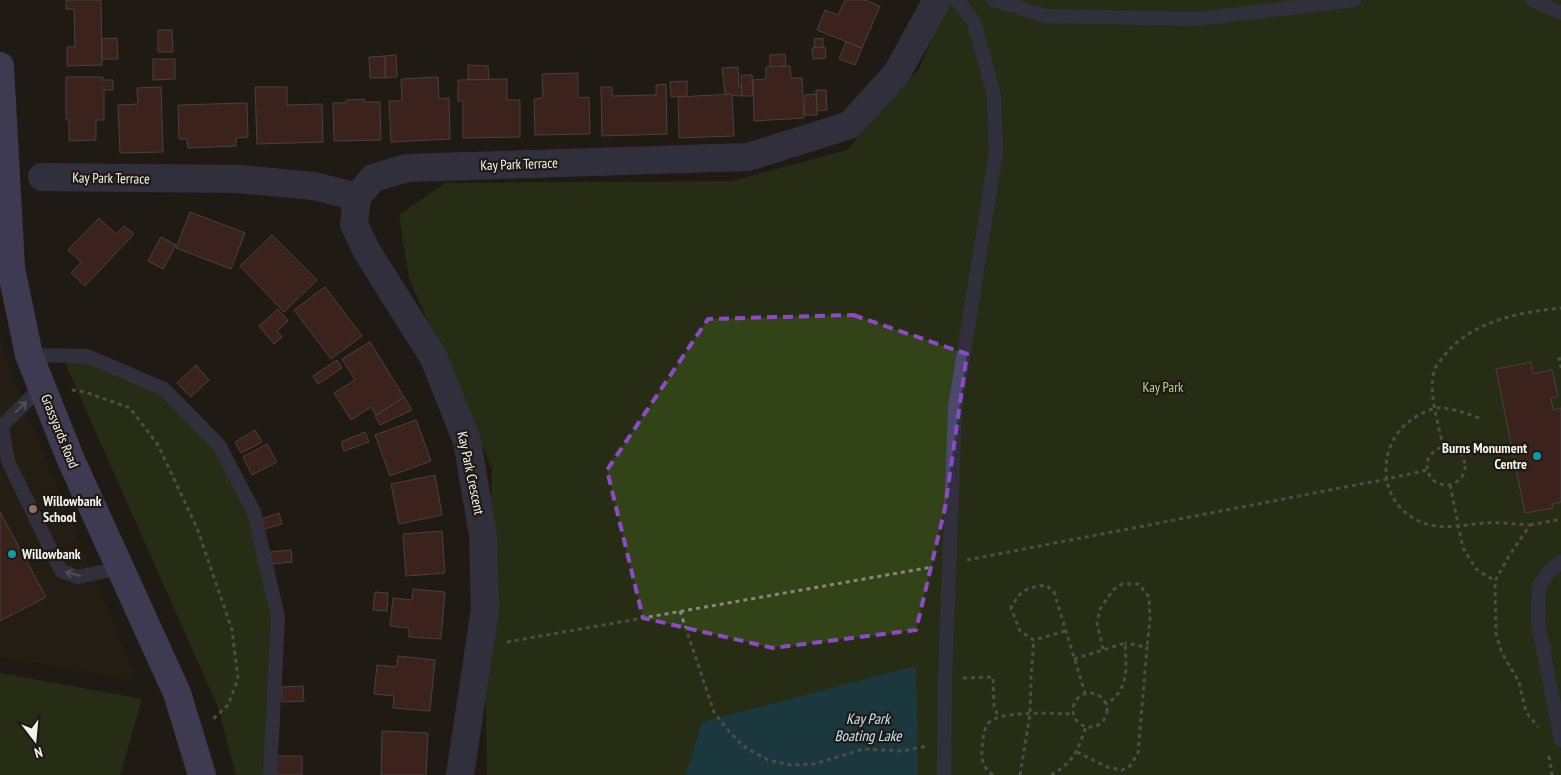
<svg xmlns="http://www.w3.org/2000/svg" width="1561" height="775" font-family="'PT Sans Narrow',sans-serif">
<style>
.built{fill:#282014}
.green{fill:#314317}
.water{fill:#185b74}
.building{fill:#5f2b29;stroke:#796f6e}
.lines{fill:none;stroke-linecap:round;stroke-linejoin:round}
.path{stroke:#898680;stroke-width:3;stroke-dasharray:4 4;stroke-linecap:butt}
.lane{stroke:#4a486d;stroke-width:14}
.street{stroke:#4a486d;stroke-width:28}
.secondary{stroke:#64619c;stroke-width:28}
.oneway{stroke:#8f8ca1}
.marked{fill:none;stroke:#8d4ac6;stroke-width:4;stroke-dasharray:10 6;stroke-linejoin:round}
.culture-dot{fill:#0f9aa8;stroke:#1f1b14;stroke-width:2}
.education-dot{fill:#8d6e63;stroke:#1f1b14;stroke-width:2}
.labels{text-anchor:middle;stroke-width:4.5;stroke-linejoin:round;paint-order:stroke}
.street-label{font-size:14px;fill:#f6f3ee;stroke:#1f1b14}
.park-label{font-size:14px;fill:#b4d78b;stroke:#1f1b14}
.poi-label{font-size:14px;font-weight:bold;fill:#f6f3ee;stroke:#1f1b14;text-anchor:start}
.water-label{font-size:15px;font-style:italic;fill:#c2e4f5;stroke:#1f1b14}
</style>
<rect width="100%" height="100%" fill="#1f1b14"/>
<path class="built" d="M0 336 6 361 136 680 0 657Z"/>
<g class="green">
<path d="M948 0H1561V775H487L486 711 492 468 409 278 399 215 446 183 732 181 847 150 919 69Z"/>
<path d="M62 356H87L164 389 219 445 254 512 278 617 270 775H236L218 707Z"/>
<path d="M0 673 142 699 120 775H0Z"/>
</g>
<path class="water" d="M916 666 918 775H686L702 722Z"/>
<g class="building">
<path d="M66 0H101L102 65 67 66V47H75L74 9H66Z"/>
<path d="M845 0H865L880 6 862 48 817 30 825 10 838 15Z"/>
<path d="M158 30H172L173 52H158Z"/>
<path d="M117 38 118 59H102V39Z"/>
<path d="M823 38V47L815 48 814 39Z"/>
<path d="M846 42 862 48 855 65 839 59Z"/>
<path d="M825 47 826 58 813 59 812 48Z"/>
<path d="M785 54 786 66 770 67V55Z"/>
<path d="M396 55 397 77 385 78V56Z"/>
<path d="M385 56V78H370L369 57Z"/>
<path d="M153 59H175V79L153 80Z"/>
<path d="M468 65 488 66 489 80H468Z"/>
<path d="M790 66 791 78H802L804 118 754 121 753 80 766 79V67Z"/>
<path d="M738 67 739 86H742V96L725 95 722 68Z"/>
<path d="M578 73V98L589 97 590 134 535 135 534 99 543 98 542 74Z"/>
<path d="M741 75H752L753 96H742Z"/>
<path d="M66 77H103V80H113V90H104V120H96V140L69 141V120H66Z"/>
<path d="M438 77 439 99 449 98 450 139 391 142 389 101H402L401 79Z"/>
<path d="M507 79V100H520V137L463 138V101H458V80Z"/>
<path d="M687 81V96L671 97 670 82Z"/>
<path d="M666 84 667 134 602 136 601 87H612V96L656 95V85Z"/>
<path d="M161 87 163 152 120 153 118 105 138 104 137 88Z"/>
<path d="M255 87H287V105L322 104 323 142 257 144Z"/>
<path d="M816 90H826L827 110 817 111Z"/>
<path d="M732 94 734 136 679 138 678 97Z"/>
<path d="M816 94 817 115H805V95Z"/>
<path d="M365 99V102H380L381 140 334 141 333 103H346V100Z"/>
<path d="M247 103 248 137 236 138V146L188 148 187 139H179L178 105Z"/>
<path d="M190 212 245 233 231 269 176 248Z"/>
<path d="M99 218 116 234 124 226 134 234 85 286 71 273 81 262 68 250Z"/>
<path d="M272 235 317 280 284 312 240 266Z"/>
<path d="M161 237 176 245 163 269 148 261Z"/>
<path d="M325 287 362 336 331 359 294 310Z"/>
<path d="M278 309 288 321 277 331 282 337 274 344 259 326Z"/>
<path d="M370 342 404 397 376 415 371 407 351 420 334 393 355 380 342 359Z"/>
<path d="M337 360 342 368 318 384 313 376Z"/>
<path d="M1531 362 1533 374 1552 370 1558 396 1551 398 1553 410 1561 408V502L1552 504 1553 508 1525 513 1496 369Z"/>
<path d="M196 365 209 380 191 397 177 383Z"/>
<path d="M404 397 412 410 380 425 375 416Z"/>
<path d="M416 420 431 461 390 476 375 435Z"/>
<path d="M255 430 262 442 241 453 235 442Z"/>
<path d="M365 432 369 442 344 451 341 442Z"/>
<path d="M267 444 277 462 252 475 243 457Z"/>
<path d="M435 475 442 515 399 524 391 484Z"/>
<path d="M0 512 46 597 0 621Z"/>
<path d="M279 513 282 524 261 530 258 520Z"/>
<path d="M442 531 445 573 406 576 403 534Z"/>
<path d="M291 550 292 562 271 564 269 552Z"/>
<path d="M413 589 445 592 441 639 409 637V628L390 626 393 598 412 600Z"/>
<path d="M375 592 388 593 387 611 373 610Z"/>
<path d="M398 656 435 660 430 711 393 708 394 696 374 694 377 665 397 667Z"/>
<path d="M303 686 304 701 282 702V687Z"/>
<path d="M382 731 428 733 426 775H381Z"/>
<rect x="274" y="756" width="28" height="19"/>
</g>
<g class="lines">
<g class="path">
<path d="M1561 358 1559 359 1561 368"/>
<path d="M72 390 85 392 130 408 158 445 197 528 232 630 238 679 228 705 212 720"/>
<path d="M1479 418C1465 413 1453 408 1438 408 1429 409 1418 415 1411 420 1375 446 1378 503 1419 521 1439 531 1463 525 1484 523 1498 522 1515 524 1530 525L1509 556 1495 581 1496 634 1502 653 1519 682 1526 712 1538 727"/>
<circle cx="1446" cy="466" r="19"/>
<path d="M1443 447C1439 424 1428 395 1434 371 1435 366 1441 360 1444 356 1471 321 1520 312 1561 308"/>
<path d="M1450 485 1463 548 1476 569 1495 581"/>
<path d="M1530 525 1561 519"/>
<path d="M967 560 1387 479 1427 470"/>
<path d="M680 611 714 712 727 729 743 746 768 760 791 765 814 764 864 749 903 751 927 746"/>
<path d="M1065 631 1034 640 1020 631 1011 608C1021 589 1026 588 1046 585L1054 592 1085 693"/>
<path d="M507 642 932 567"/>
<path d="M1103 649 1097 623 1100 609 1113 590 1122 584H1139L1149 597 1150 620 1147 647"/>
<path d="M1074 659 1125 643C1126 667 1130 690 1106 704"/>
<path d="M963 678 993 677 994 706 998 716"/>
<circle cx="1090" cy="710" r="17"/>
<path d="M1077 752 1107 767 1122 770 1130 766 1138 753 1147 647 1125 643"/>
<path d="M1549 756 1552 775"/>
<path d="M993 775C983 768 981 760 982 748 983 741 983 732 987 725 996 709 1056 714 1074 714"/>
<path d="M1020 775 1030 714 1031 676 1034 640"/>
<path d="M1051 775C1074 762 1078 750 1086 726"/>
</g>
<g class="lane">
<path d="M993 0 1046 16 1198 19 1354 0"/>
<path d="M1533 0 1561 13"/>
<path d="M29 355 87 356 164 389 219 445 254 512 278 617 270 775"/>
<path d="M41 387 2 426 8 461 61 571 78 577 120 568"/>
<path d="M1561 562 1551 569 1539 586 1538 623 1561 740"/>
<path d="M944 775 945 678 955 407 996 153 994 95 974 22 957 0"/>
</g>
<g class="street">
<path d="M42 177 239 179 314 186 357 197"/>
<path d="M357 197 373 178 407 168 748 157 850 125 897 73 937 0"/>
<path d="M357 197 354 224 366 250 434 358 467 441 483 535 485 609 460 775"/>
</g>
<path class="secondary" d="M0 66 11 268 29 355 71 460 177 693 202 775"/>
</g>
<defs><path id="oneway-shaft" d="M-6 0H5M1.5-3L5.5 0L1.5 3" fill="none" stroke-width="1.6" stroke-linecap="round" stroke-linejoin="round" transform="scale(1.25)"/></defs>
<g class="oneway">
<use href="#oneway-shaft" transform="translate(21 407) rotate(-44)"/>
<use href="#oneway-shaft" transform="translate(73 574) rotate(-167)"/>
</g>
<path d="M0 0H1561V775H0ZM853 315 967 354 945 508 916 630 773 648 643 618 607 470 708 319Z" fill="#1f1b14" fill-opacity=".55" fill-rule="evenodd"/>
<path class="marked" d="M853 315 967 354 945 508 916 630 773 648 643 618 607 470 708 319Z"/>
<g class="culture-dot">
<circle cx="1537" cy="456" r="5"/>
<circle cx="12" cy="554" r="5"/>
</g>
<circle class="education-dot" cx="33" cy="509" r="5"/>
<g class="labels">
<g class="street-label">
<text transform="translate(519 164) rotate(-2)" y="5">Kay Park Terrace</text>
<text transform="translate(111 178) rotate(1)" y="5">Kay Park Terrace</text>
<text transform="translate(60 431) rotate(68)" y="5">Grassyards Road</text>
<text transform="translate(471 473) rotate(78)" y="5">Kay Park Crescent</text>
</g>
<g class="park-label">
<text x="1163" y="392">Kay Park</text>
</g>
<g class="poi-label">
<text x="1527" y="453" text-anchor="end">Burns Monument<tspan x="1527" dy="16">Centre</tspan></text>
<text x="43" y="506">Willowbank<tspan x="43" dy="16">School</tspan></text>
<text x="22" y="559">Willowbank</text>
</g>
<g class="water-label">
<text x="868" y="724">Kay Park<tspan x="868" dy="17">Boating Lake</tspan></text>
</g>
</g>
<g transform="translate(35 740) rotate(164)" stroke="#1f1b14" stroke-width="4" paint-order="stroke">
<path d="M0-4L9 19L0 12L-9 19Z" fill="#f6f3ee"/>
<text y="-8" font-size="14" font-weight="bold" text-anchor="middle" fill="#f6f3ee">N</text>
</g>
</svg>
